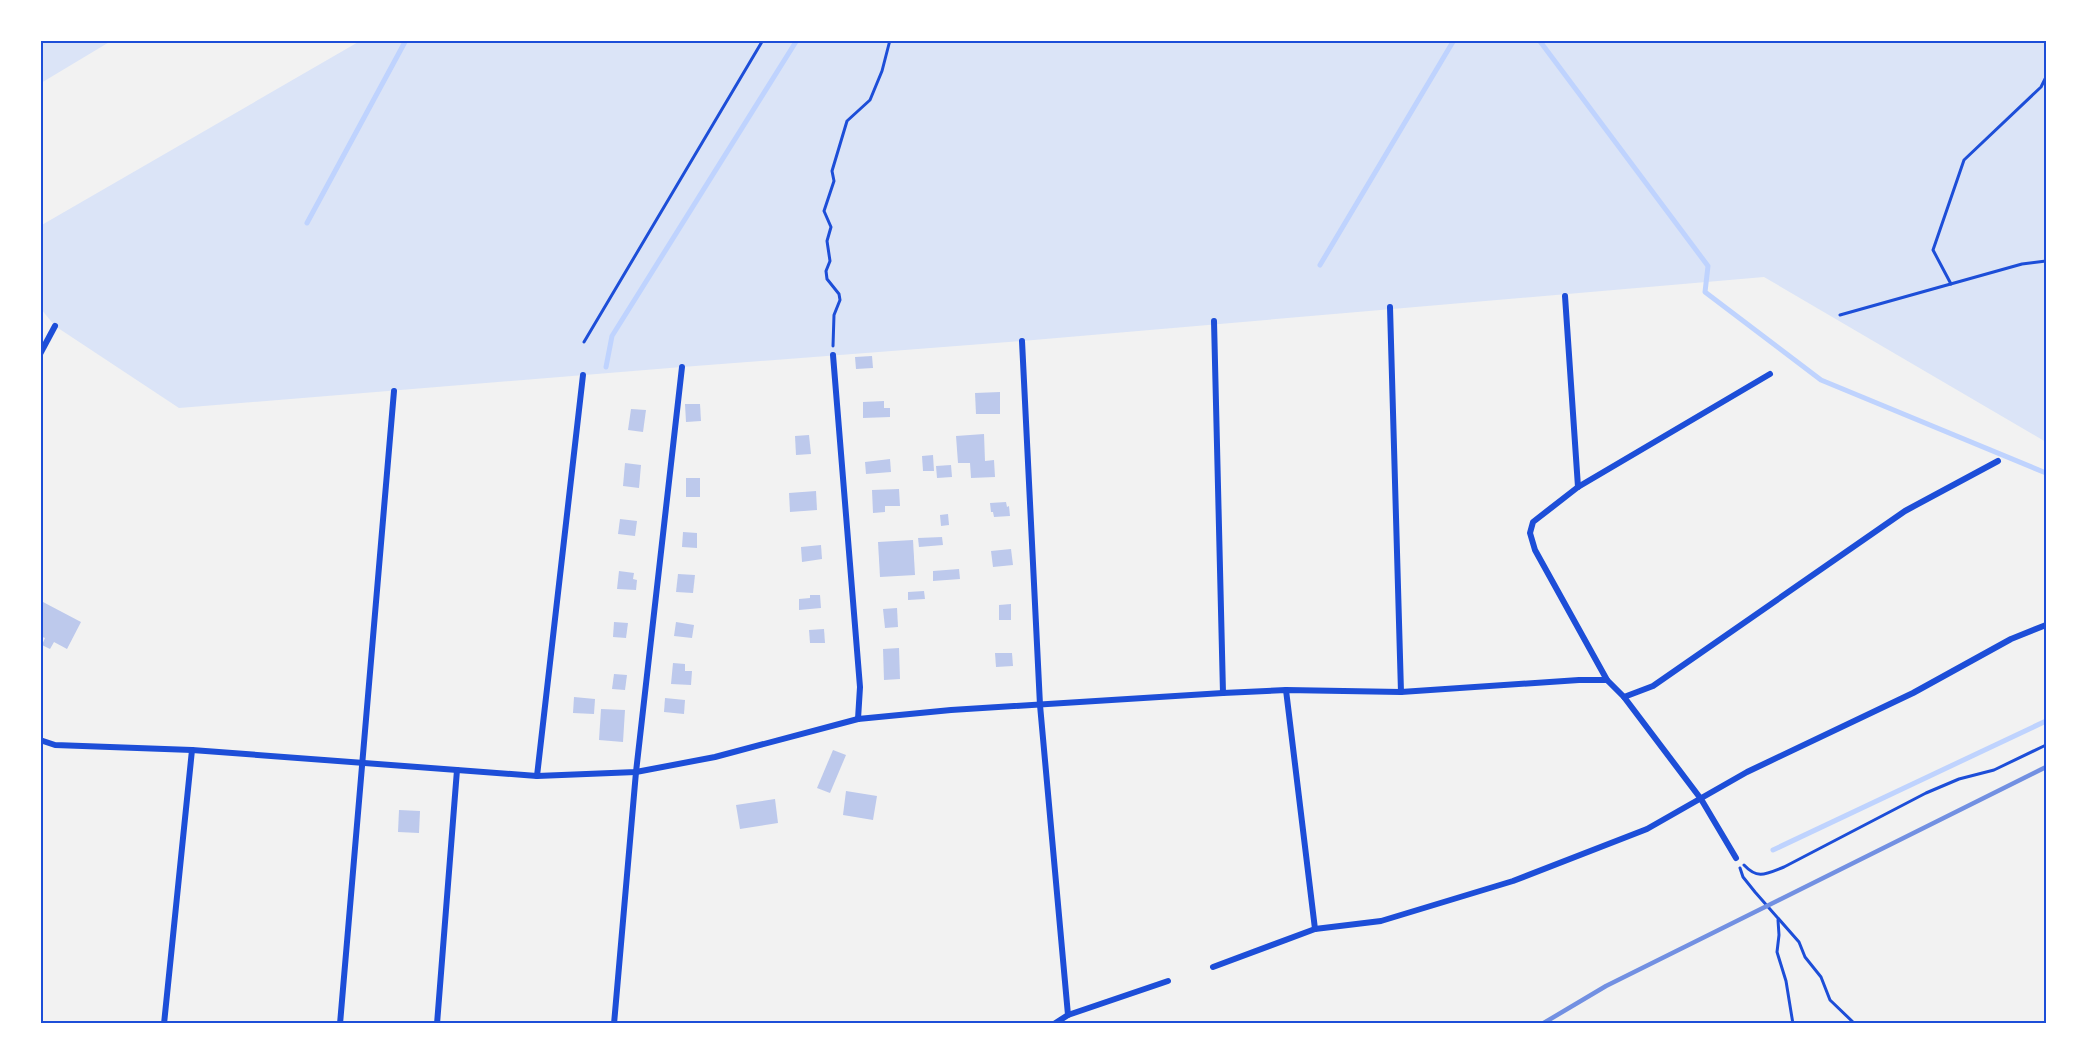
<svg xmlns="http://www.w3.org/2000/svg" width="2087" height="1064" font-family="'PT Sans',sans-serif">
<style>
.green{fill:#dbe4f7}
.lines{fill:none;stroke-linecap:round;stroke-linejoin:round}
.stream{stroke:#bfd3fe;stroke-width:5}
.building{fill:#bdc9ec}
.path{stroke:#1d4ed8;stroke-width:3}
.minor{stroke:#1d4ed8;stroke-width:6}
.rail{stroke:#7290e2;stroke-width:4.5}
.neatline{fill:none;stroke:#1d4ed8;stroke-width:2}
</style>
<rect width="100%" height="100%" fill="#f2f2f2"/>
<g class="green">
<path d="M41 40H111V41L41 83Z"/>
<path d="M360 41H2046V442L1764 277 1022 341 682 367 179 408 55 326 41 309 40 226Z"/>
</g>
<g class="lines">
<g class="stream">
<path d="M1539 40 1708 266 1705 292 1821 380 2046 473"/>
<path d="M307 223 406 40"/>
<path d="M1320 265 1454 40"/>
<path d="M606 367 612 336 797 40"/>
<path d="M1773 850 2046 721"/>
</g>
</g>
<g class="building">
<path d="M872 356 873 368 856 369 855 357Z"/>
<path d="M1000 392V414H976L975 393Z"/>
<path d="M884 401V408H890V417L863 418V402Z"/>
<path d="M685 404H700L701 421 686 422Z"/>
<path d="M631 409 646 410 643 432 628 430Z"/>
<path d="M984 434 985 461 994 460 995 477 971 478 970 463H958L956 436Z"/>
<path d="M809 435 811 454 796 455 795 436Z"/>
<path d="M933 455 934 471H923L922 456Z"/>
<path d="M890 459 891 472 866 474 865 462Z"/>
<path d="M625 463 641 465 639 488 623 486Z"/>
<path d="M951 465 952 477 937 478 936 466Z"/>
<rect x="686" y="478" width="14" height="19"/>
<path d="M899 489 900 506H885V512L873 513 872 490Z"/>
<path d="M816 491 817 510 790 512 789 493Z"/>
<path d="M1006 502 1007 507 1009 506 1010 516 994 517 993 512H991L990 503Z"/>
<path d="M948 514 949 525 941 526 940 515Z"/>
<path d="M620 519 637 521 635 536 618 534Z"/>
<path d="M683 532 697 533V548L682 547Z"/>
<path d="M942 537 943 545 919 547 918 538Z"/>
<path d="M913 540 915 575 880 577 878 542Z"/>
<path d="M821 545 822 559 802 562 801 547Z"/>
<path d="M1011 549 1013 565 993 567 991 551Z"/>
<path d="M959 569 960 579 933 581V571Z"/>
<path d="M619 571 634 573 633 579 637 580 636 590 617 589Z"/>
<path d="M678 574 695 575 693 593 676 592Z"/>
<path d="M924 591 925 599 908 600V592Z"/>
<path d="M810 595H820L821 608 799 610V599L810 598Z"/>
<path d="M43 602 81 622 67 649 54 642 50 649 42 645 45 638 40 636V605Z"/>
<path d="M1011 604V620H999V605Z"/>
<path d="M897 608 898 627 885 628 883 609Z"/>
<path d="M614 622 628 623 626 638 613 637Z"/>
<path d="M676 622 694 625 692 638 674 636Z"/>
<path d="M824 629 825 643H810L809 630Z"/>
<path d="M899 648 900 679 884 680 883 649Z"/>
<path d="M995 653H1012L1013 666 996 667Z"/>
<path d="M673 663 685 664V671H692L691 685 671 684Z"/>
<path d="M614 674 627 675 625 690 612 689Z"/>
<path d="M574 697 595 699 594 714 573 713Z"/>
<path d="M665 698 685 700 684 714 664 712Z"/>
<path d="M601 709 625 710 623 742 599 740Z"/>
<path d="M833 750 846 755 830 793 817 788Z"/>
<path d="M846 791 877 796 873 820 843 815Z"/>
<path d="M775 799 778 823 740 829 736 805Z"/>
<path d="M399 810 420 811 419 833 398 832Z"/>
</g>
<g class="lines">
<g class="path">
<path d="M1951 284 1933 250 1964 160 2041 87 2046 77"/>
<path d="M1840 315 2022 264 2046 261"/>
<path d="M584 342 763 40"/>
<path d="M833 346 834 315 840 300 839 294 827 279 826 271 830 261 827 241 831 227 824 211 834 181 832 171 847 121 870 100 882 71 890 40"/>
<path d="M1744 865C1758 880 1766 874 1784 867L1926 793 1959 779 1994 770 2046 745"/>
<path d="M1740 868 1743 877 1755 892 1799 942 1805 957 1821 977 1830 1000 1855 1024"/>
<path d="M1778 920 1779 935 1777 952 1786 981 1793 1024"/>
</g>
<g class="minor">
<path d="M1565 296 1578 487"/>
<path d="M1390 307 1401 692"/>
<path d="M1214 321 1223 693"/>
<path d="M1022 341 1040 705 1068 1015 1054 1024"/>
<path d="M40 354 55 326"/>
<path d="M833 355 860 687 858 719"/>
<path d="M1607 680 1535 550 1530 533 1533 522 1578 487 1770 374"/>
<path d="M1286 690 1315 929"/>
<path d="M1624 697 1653 686 1905 511 1998 461"/>
<path d="M40 740 55 745 192 750 537 776 636 772 715 757 858 719 951 710 1223 693 1286 690 1401 692 1579 680H1607L1624 697 1701 799 1736 858"/>
<path d="M537 776 583 375"/>
<path d="M1213 967 1315 929 1381 921 1513 881 1647 829 1747 772 1913 693 2011 639 2046 625"/>
<path d="M1068 1015 1168 981"/>
<path d="M164 1024 192 750"/>
<path d="M340 1024 394 391"/>
<path d="M437 1024 457 770"/>
<path d="M614 1024 636 772 682 367"/>
</g>
<path class="rail" d="M1542 1024 1606 986 2046 767"/>
</g>
<rect width="2087" height="1064" fill="none" stroke="#ffffff" stroke-width="84"/>
<rect x="42" y="42" width="2003" height="980" class="neatline"/>
</svg>
